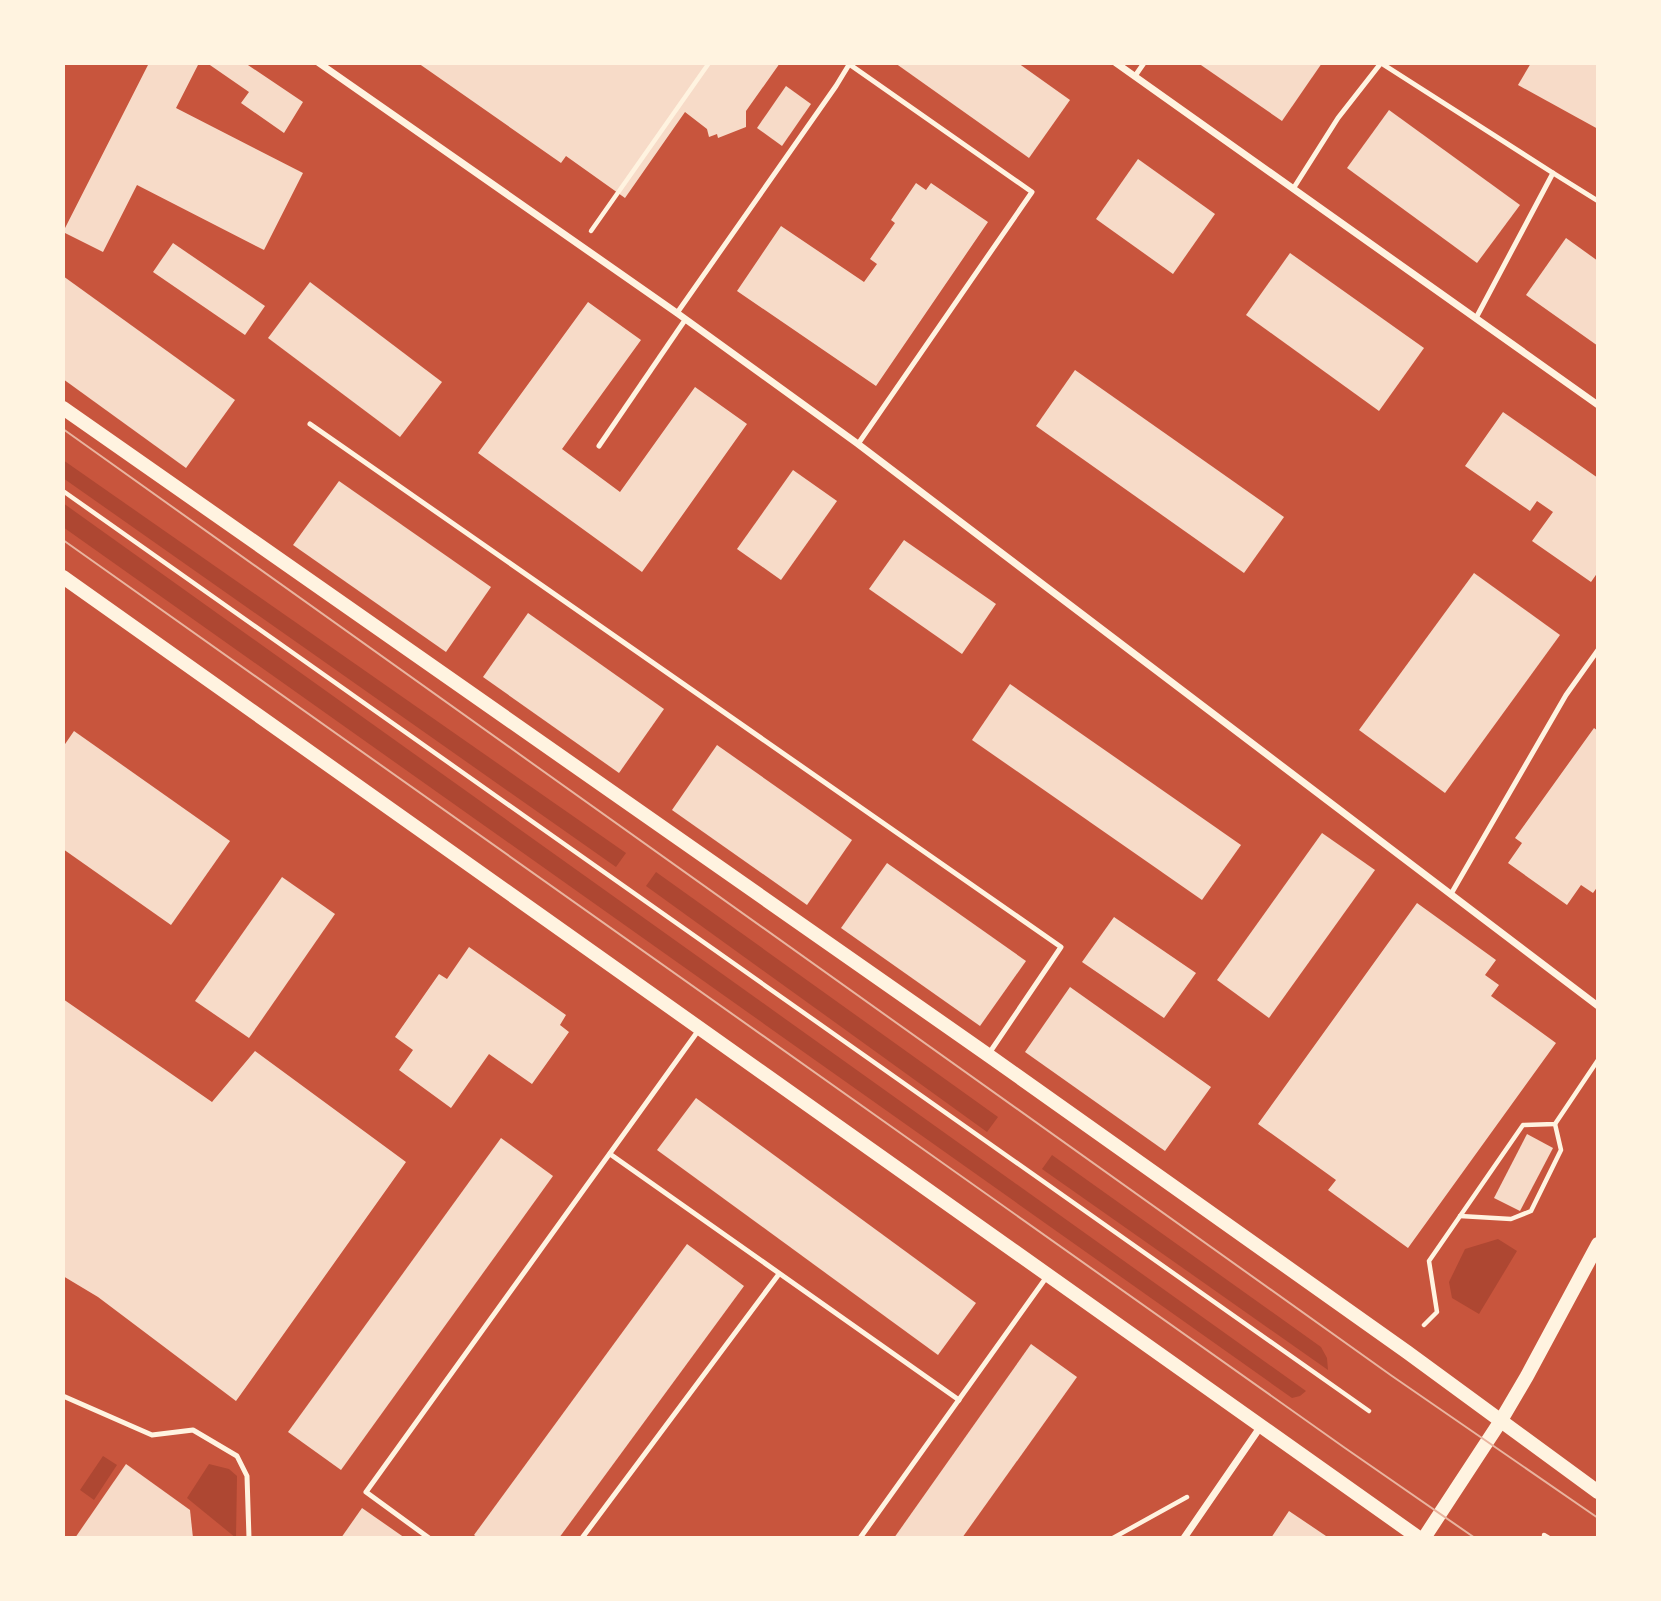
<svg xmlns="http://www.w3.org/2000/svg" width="1661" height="1601" font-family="'Sofia Sans Condensed',sans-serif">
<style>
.green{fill:#ae4732}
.building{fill:#f7dbc8}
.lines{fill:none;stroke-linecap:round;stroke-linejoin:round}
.path{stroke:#fff3e0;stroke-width:4.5}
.service{stroke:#fff3e0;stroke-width:5}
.minor{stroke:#fff3e0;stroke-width:7}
.secondary{stroke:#fff3e0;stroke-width:14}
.tram{stroke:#e9b49f;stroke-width:2}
</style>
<rect width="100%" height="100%" fill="#c8553d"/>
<g class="green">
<path d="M63 460 626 853 616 867 63 478Z"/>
<path d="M63 503 1306 1391 1300 1396 1292 1398 63 527Z"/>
<path d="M656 872 998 1117 987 1132 646 886Z"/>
<path d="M1052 1155 1321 1347 1327 1358 1328 1370 1042 1169Z"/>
<path d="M1498 1239 1517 1251 1479 1314 1452 1298 1449 1282 1465 1249Z"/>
<path d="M103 1456 117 1465 94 1500 80 1490Z"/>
<path d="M209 1464 229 1469 237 1476 236 1538 187 1498Z"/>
</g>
<g class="building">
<path d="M149 63H199L176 108 303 173 264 250 137 185 103 252 63 232Z"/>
<path d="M207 63H245L303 102 284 133 241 103 249 92Z"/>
<path d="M418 63H780L746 111V127L718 138 717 134 709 137 707 129 685 112 625 198 566 156 561 163Z"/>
<path d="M895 63H1018L1070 100 1029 158Z"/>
<path d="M1198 63H1322L1282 121Z"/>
<path d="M1531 63H1598V129L1518 85Z"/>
<path d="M786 86 811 104 782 146 757 128Z"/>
<path d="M1389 110 1520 205 1477 263 1347 168Z"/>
<path d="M1138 159 1215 214 1173 274 1096 219Z"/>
<path d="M916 183 926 190 931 183 988 222 876 386 737 291 781 226 864 282 877 264 870 259 895 223 891 220Z"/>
<path d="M1566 238 1598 261V346L1526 295Z"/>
<path d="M173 243 265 306 245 335 153 272Z"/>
<path d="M1290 253 1424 348 1379 411 1246 315Z"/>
<path d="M63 276 235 400 186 468 63 379Z"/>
<path d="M310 282 442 382 400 437 268 338Z"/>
<path d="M588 302 641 340 562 449 620 492 695 387 747 424 642 572 478 453Z"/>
<path d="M1075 370 1284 517 1244 573 1036 426Z"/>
<path d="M1503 412 1598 478V572L1591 582 1532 541 1553 512 1537 501 1530 511 1465 466Z"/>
<path d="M793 470 837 501 781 580 737 549Z"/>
<path d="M339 481 491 587 446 652 293 545Z"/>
<path d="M904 540 996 604 962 654 869 589Z"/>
<path d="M1474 573 1560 635 1445 793 1359 730Z"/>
<path d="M528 613 664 709 619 773 483 677Z"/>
<path d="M1010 684 1241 845 1202 900 972 740Z"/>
<path d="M1594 728 1598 731V886L1593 893 1581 885 1567 905 1508 863 1522 843 1515 838Z"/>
<path d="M74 731 230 841 171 925 63 849V747Z"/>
<path d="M717 745 852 840 807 905 672 810Z"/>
<path d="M1322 833 1375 870 1269 1018 1217 980Z"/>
<path d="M887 863 1026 961 980 1026 841 928Z"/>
<path d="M282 877 335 914 249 1038 195 1001Z"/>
<path d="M1417 903 1496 960 1485 975 1499 985 1491 996 1556 1043 1408 1248 1328 1190 1336 1180 1258 1124Z"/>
<path d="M1114 917 1196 973 1164 1018 1082 962Z"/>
<path d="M469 947 566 1015 560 1025 569 1032 532 1084 489 1054 451 1108 399 1070 413 1050 395 1037 439 974 447 979Z"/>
<path d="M1070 987 1211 1087 1165 1151 1025 1052Z"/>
<path d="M63 999 212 1102 255 1051 406 1162 236 1401 98 1297 63 1276Z"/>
<path d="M696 1098 976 1303 938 1355 657 1150Z"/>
<path d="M1527 1134 1553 1148 1520 1211 1494 1198Z"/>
<path d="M501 1138 553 1176 341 1470 288 1432Z"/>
<path d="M687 1244 744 1286 559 1538H478L474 1535Z"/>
<path d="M1031 1344 1077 1377 962 1538H894Z"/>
<path d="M126 1464 190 1510 193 1538H75Z"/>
<path d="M362 1508 405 1538H341Z"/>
<path d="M1289 1511 1329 1538H1271Z"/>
</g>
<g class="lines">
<g class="path">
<path d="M591 231 709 63"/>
<path d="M63 491 1369 1411"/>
<path d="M1460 1216 1511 1219 1531 1211 1561 1150 1555 1124"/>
<path d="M1424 1325 1437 1312 1429 1261 1523 1125 1555 1124 1598 1060"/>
<path d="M1544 1535 1549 1538"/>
<path d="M1113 1538 1187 1497"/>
</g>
<g class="service">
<path d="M1381 63 1553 173"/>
<path d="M849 64 1032 192 858 444"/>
<path d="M1135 76 1144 63"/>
<path d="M1293 189 1338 118 1381 63"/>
<path d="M677 313 836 86 850 63"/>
<path d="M1476 318 1553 173 1598 201"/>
<path d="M310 424 1061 947 990 1052"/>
<path d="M599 446 685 320"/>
<path d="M1451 894 1566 695 1598 650"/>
<path d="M610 1154 959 1400"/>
<path d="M63 1396 152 1435 193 1430 237 1456 247 1476 249 1538"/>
<path d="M429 1538 366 1492 698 1031"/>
<path d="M582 1538 779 1274"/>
<path d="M860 1538 1048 1275"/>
</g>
<g class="minor">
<path d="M319 63 677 313 858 444 1598 1006"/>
<path d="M1116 63 1598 405"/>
<path d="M1184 1538 1261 1426"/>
</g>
<g class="secondary">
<path d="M63 408 988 1055 1407 1352 1598 1492"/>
<path d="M63 577 1419 1538"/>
<path d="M1424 1538 1500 1422 1527 1376 1598 1244"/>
</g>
<g class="tram">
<path d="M63 429 1392 1376 1598 1518"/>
<path d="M63 540 1345 1448 1475 1538"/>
</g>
</g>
<rect width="1661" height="1601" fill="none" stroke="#fff3e0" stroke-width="130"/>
</svg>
